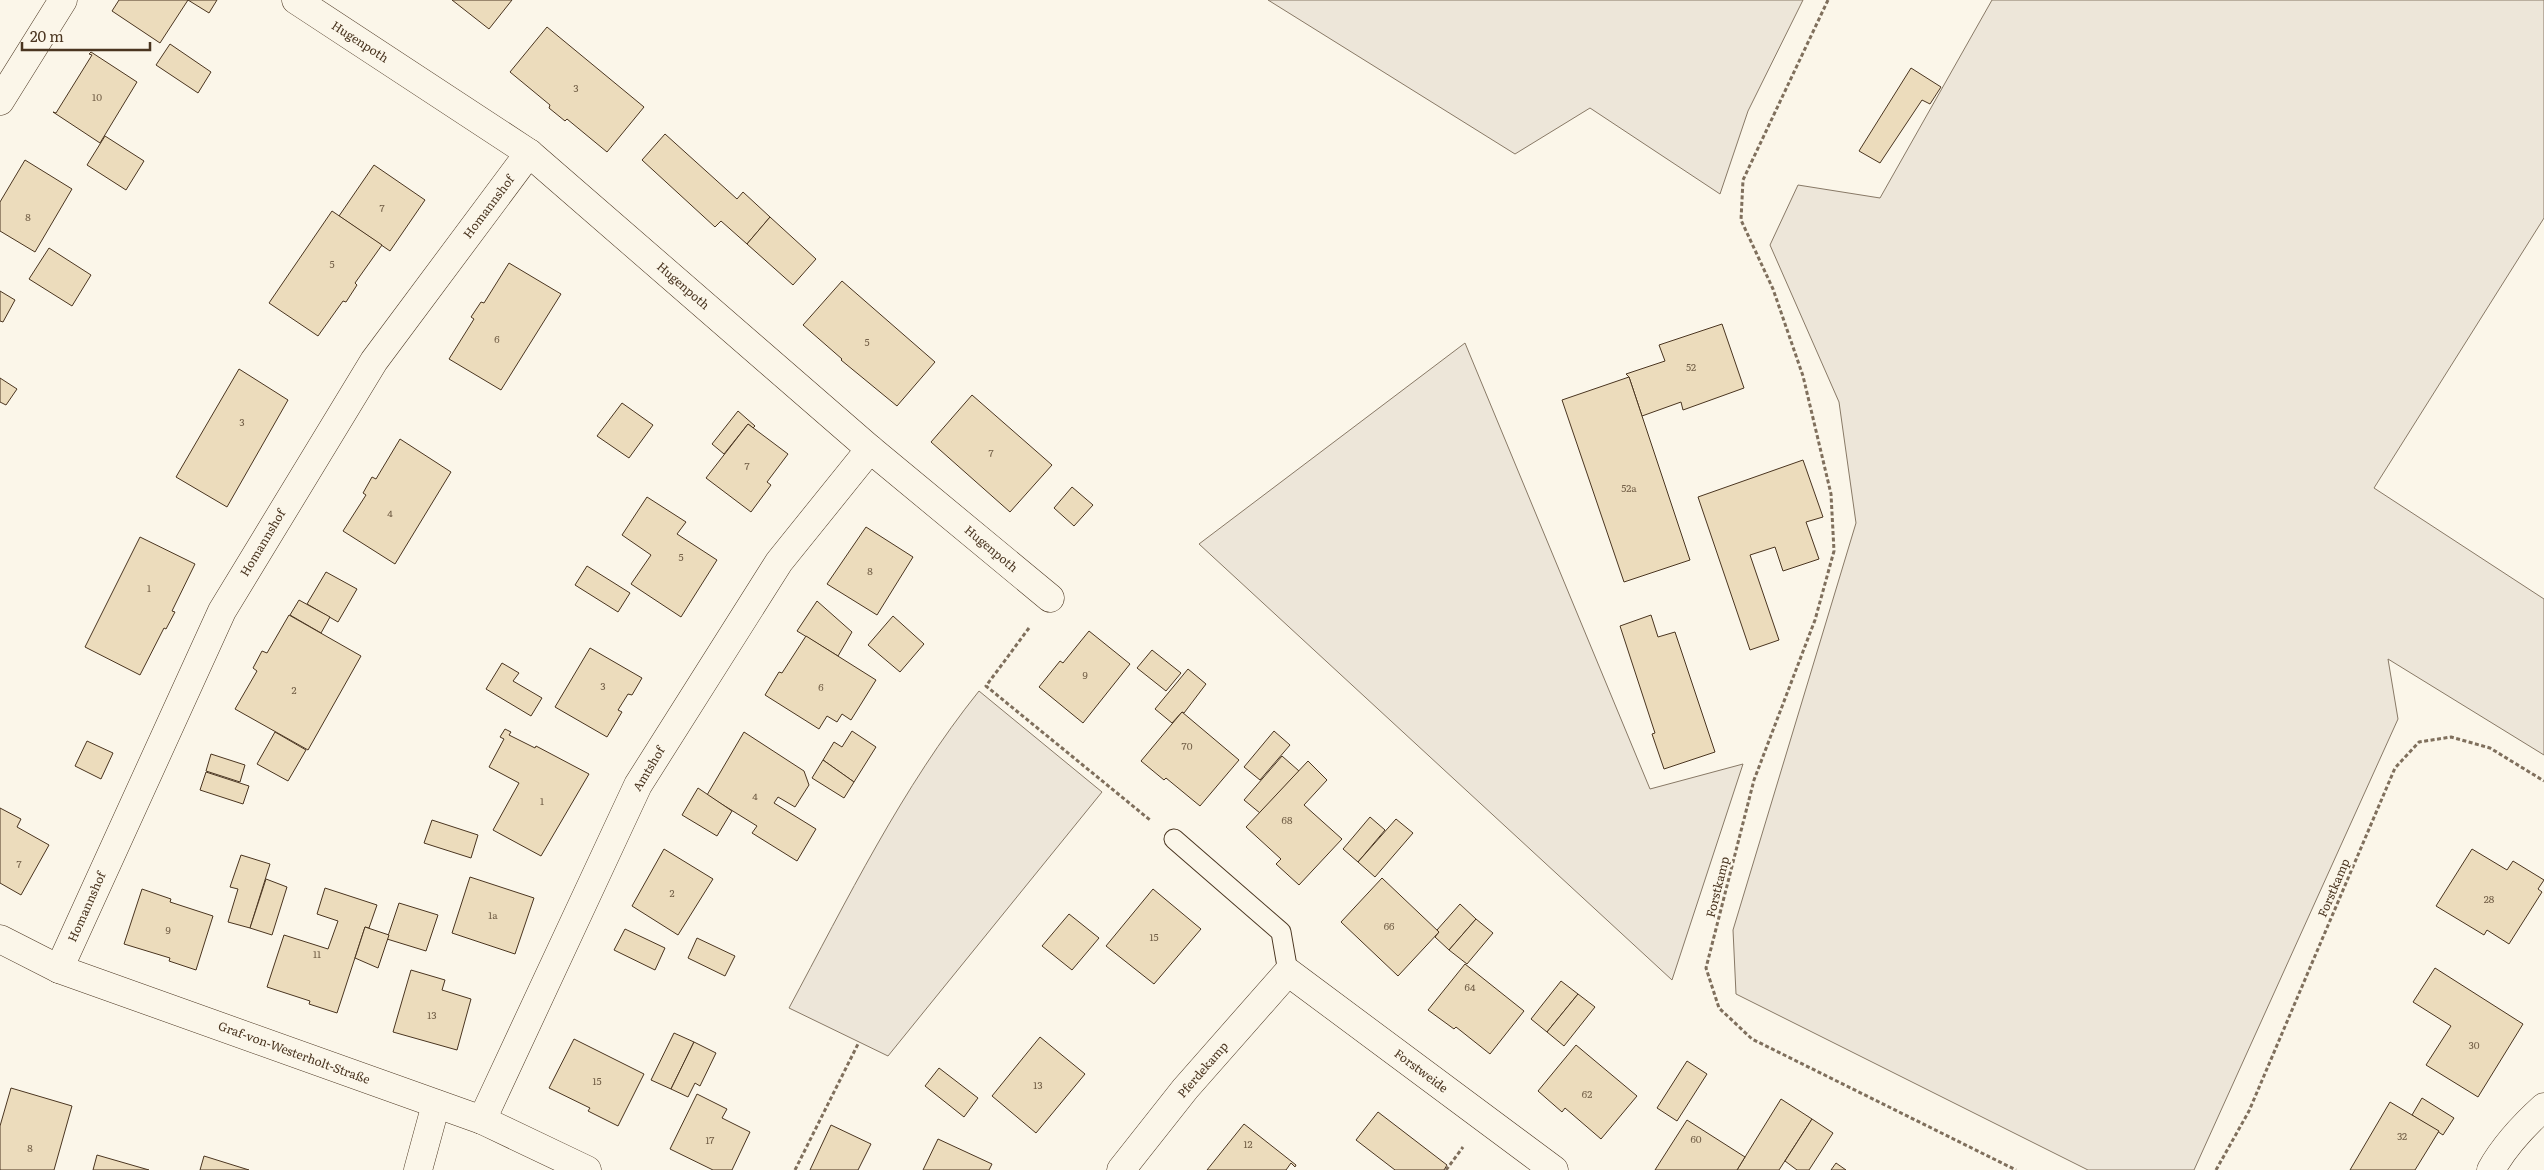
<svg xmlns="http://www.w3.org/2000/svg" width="2544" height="1170" font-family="Literata,serif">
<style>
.green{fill:#ede6d9;stroke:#887966}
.building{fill:#ecdcbc;stroke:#4a3520}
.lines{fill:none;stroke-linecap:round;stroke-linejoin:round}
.service-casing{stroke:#4a3520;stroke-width:21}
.minor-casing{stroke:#4a3520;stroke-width:29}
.path{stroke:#7f6f5c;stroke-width:3;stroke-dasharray:4 2.5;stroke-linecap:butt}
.service{stroke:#fbf6e9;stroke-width:19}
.minor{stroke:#fbf6e9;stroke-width:28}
.labels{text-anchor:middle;stroke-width:4;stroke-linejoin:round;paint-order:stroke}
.number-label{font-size:10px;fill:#725f47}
.street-label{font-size:12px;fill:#4a3520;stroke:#fbf6e9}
</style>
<rect width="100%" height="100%" fill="#fbf6e9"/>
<g class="green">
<path d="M1268 0H1803L1748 111 1720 194 1590 108 1515 154Z"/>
<path d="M1992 0H2544V218L2374 488 2544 599V755L2388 659 2398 719 2194 1170H2088L1736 994 1733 930 1856 523 1839 402 1770 245 1798 185 1880 198Z"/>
<path d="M1465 343 1650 789 1743 764 1672 980 1199 544Z"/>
<path d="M979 691 1102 792 888 1056 789 1008C847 900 902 787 979 691Z"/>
</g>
<g class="building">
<path d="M119 0H217L209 13 188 0 160 43 112 11Z"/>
<path d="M452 0H512L489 29Z"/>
<path d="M547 27 644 107 607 152 567 119 565 121 549 108 550 105 510 72Z"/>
<path d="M170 44 211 72 198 93 156 65Z"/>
<path d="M91 52 137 82 100 143 53 112 56 113 92 55 89 54Z"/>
<path d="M1911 68 1941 87 1930 104 1922 100 1880 163 1859 151Z"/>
<path d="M665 134 737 199 743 192 770 217 747 244 721 221 715 227 642 160Z"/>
<path d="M105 136 144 161 126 190 87 165Z"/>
<path d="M25 160 72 189 35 252 0 231V202Z"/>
<path d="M374 165 425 200 390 251 339 216Z"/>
<path d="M332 211 382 245 355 283 357 285 346 302 343 301 318 336 269 303Z"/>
<path d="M770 217 816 259 793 285 747 244Z"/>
<path d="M49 248 91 275 72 306 29 279Z"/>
<path d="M509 263 561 294 501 390 449 359 474 319 471 317 481 302 484 303Z"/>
<path d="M842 281 935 362 897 406 841 360 842 359 803 325Z"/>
<path d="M0 291 15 300 3 322 0 321Z"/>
<path d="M1722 324 1744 388 1683 410 1681 402 1642 416 1629 377 1626 374 1665 361 1659 345Z"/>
<path d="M239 369 288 400 227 507 176 477Z"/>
<path d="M1629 377 1690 560 1624 582 1562 400Z"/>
<path d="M0 378 17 389 6 405 0 402Z"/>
<path d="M972 395 1052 465 1010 512 931 442Z"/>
<path d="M622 403 653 425 629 458 597 436Z"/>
<path d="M738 411 755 426 753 428 748 424 724 454 712 444Z"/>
<path d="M748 424 788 454 767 482 771 485 751 512 706 478Z"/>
<path d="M400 439 451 472 395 564 343 531 366 495 363 493 372 477 376 479Z"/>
<path d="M1803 460 1823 517 1806 522 1819 559 1783 571 1775 547 1750 555 1779 640 1750 650 1698 497Z"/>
<path d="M1072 487 1093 505 1074 526 1054 508Z"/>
<path d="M647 497 686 522 677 534 717 560 681 617 631 584 651 555 622 535Z"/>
<path d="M866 527 913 557 877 615 827 584Z"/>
<path d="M140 537 195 564 172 611 175 612 166 629 164 628 140 675 85 647Z"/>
<path d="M587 566 630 593 618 612 575 585Z"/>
<path d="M326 572 357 589 338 622 307 604Z"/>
<path d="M299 600 330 617 321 633 290 615Z"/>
<path d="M817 601 852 632 838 656 797 631Z"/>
<path d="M289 615 361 656 308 750 235 709 257 671 253 668 262 651 267 653Z"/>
<path d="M1651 615 1658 637 1675 632 1715 752 1664 769 1652 734 1655 733 1620 626Z"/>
<path d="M893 616 924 644 900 672 868 645Z"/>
<path d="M1089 631 1130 664 1083 723 1039 687 1060 661 1063 663Z"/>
<path d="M806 636 876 680 851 720 842 714 837 722 827 716 819 729 765 695 779 672 782 673Z"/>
<path d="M590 648 642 678 632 695 628 694 618 710 622 712 607 737 555 707Z"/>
<path d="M1152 650 1181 673 1166 691 1137 668Z"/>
<path d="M502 663 519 673 513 681 542 698 531 716 486 689Z"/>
<path d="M1188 669 1206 684 1184 713 1182 712 1172 723 1155 709Z"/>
<path d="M1182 712 1239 760 1200 806 1166 778 1164 780 1141 761Z"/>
<path d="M505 729 511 732 509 735 535 748 536 746 589 774 541 856 493 830 519 783 489 767 504 739 500 737Z"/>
<path d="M852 731 876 747 854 782 823 760 834 742 842 747Z"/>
<path d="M1274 731 1290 745 1260 780 1244 767Z"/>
<path d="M275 732 306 750 288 781 257 764Z"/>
<path d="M744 732 804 771 809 785 795 807 778 797 774 803 816 829 797 861 752 833 757 826 707 795Z"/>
<path d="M87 741 113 753 101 779 75 766Z"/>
<path d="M211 754 245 765 240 782 206 771Z"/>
<path d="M1282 756 1299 771 1260 813 1244 800Z"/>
<path d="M823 760 854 782 844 798 812 778Z"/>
<path d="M1308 761 1327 780 1304 805 1342 839 1299 885 1276 864 1281 859 1246 827Z"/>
<path d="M206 772 249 786 243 804 200 790Z"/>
<path d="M698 788 732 811 717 836 682 815Z"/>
<path d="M0 808 21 819 17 827 49 845 21 895 0 883Z"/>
<path d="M1370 817 1385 830 1358 862 1343 849Z"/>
<path d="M1396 819 1413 833 1375 877 1358 862Z"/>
<path d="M432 820 478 835 471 858 424 843Z"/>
<path d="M664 849 713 879 678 935 632 906Z"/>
<path d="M2472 849 2507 870 2513 861 2544 880 2538 889 2542 892 2509 944 2487 930 2484 935 2436 906Z"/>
<path d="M241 855 270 864 250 928 228 922 238 889 230 887Z"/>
<path d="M470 877 534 898 515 954 452 933Z"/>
<path d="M1382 878 1439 932 1398 976 1341 922Z"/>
<path d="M266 879 287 887 272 935 250 928Z"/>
<path d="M325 888 377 905 369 928 365 927 337 1013 309 1004 310 1001 267 987 284 935 328 949 338 921 317 914Z"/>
<path d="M142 889 171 899 170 902 213 916 196 970 169 961 170 958 124 944Z"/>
<path d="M1153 889 1201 929 1154 984 1106 946Z"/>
<path d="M399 903 438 915 426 951 387 939Z"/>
<path d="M1460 904 1476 919 1449 950 1435 937 1439 932 1437 930Z"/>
<path d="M1069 914 1099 938 1072 970 1042 946Z"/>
<path d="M1476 919 1493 933 1467 964 1449 950Z"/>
<path d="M365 927 389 935 378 968 355 958Z"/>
<path d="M625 929 665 948 655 970 614 950Z"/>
<path d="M697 938 735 956 725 976 688 958Z"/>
<path d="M1465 964 1524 1011 1490 1054 1456 1027 1454 1029 1428 1010Z"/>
<path d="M2435 968 2523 1024 2478 1097 2426 1065 2451 1026 2413 1002Z"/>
<path d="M411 970 445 980 442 990 471 999 457 1050 393 1032Z"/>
<path d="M1561 981 1578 994 1547 1032 1531 1019Z"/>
<path d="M1578 994 1595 1007 1564 1046 1547 1032Z"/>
<path d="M674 1033 694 1042 671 1089 651 1080Z"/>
<path d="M1040 1037 1085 1074 1036 1133 992 1096Z"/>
<path d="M574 1039 644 1074 618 1126 588 1111 590 1108 549 1088Z"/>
<path d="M694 1042 716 1053 700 1086 695 1083 688 1097 671 1089Z"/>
<path d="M1576 1045 1637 1096 1601 1139 1565 1108 1562 1112 1538 1091Z"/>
<path d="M1687 1061 1707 1074 1677 1121 1657 1108Z"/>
<path d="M939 1068 978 1098 964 1117 925 1086Z"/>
<path d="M11 1088 72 1106 54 1170H0V1126Z"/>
<path d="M697 1094 727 1109 722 1118 750 1132 732 1170H713L670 1149Z"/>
<path d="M2422 1098 2454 1118 2443 1135 2412 1115Z"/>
<path d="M1781 1099 1812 1119 1779 1170H1737Z"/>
<path d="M2390 1102 2439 1131 2415 1170H2350Z"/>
<path d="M1378 1112 1447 1165 1444 1170H1395L1356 1140Z"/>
<path d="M1812 1119 1833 1133 1809 1170H1797L1785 1161Z"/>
<path d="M1687 1120 1745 1157 1737 1170H1655Z"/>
<path d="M1244 1124 1296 1165 1295 1167 1291 1163 1286 1170H1207Z"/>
<path d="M831 1125 871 1144 858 1170H810Z"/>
<path d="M938 1139 992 1164 989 1170H923Z"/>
<path d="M97 1155 149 1170H93Z"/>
<path d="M204 1156 249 1170H200Z"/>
<path d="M1836 1163 1846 1170H1831Z"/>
</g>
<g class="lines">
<defs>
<path id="service" d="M1174 839 1281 932 1288 972"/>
<g id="minor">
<path d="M296 0 529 153 870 449 1050 598"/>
<path d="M0 101 63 0"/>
<path d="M0 939 59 969 482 1120 587 1170"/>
<path d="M59 969 222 611 374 361 529 153"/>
<path d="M482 1120 638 785 779 562 870 449"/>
<path d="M418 1170 436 1104"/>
<path d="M1121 1170 1185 1089 1288 972 1554 1170"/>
<path d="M2491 1170C2505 1145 2523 1126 2544 1107"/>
</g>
</defs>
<use href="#service" class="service-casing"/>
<use href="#minor" class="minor-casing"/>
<g class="path">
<path d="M1828 0 1743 180 1741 220 1773 289 1803 376 1831 494 1834 551 1815 620 1754 780 1706 968 1719 1008 1752 1039 2016 1170"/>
<path d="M1029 628 986 686 1150 820"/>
<path d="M795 1170 859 1042"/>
<path d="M1446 1170 1463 1147"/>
<path d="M2216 1170 2249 1111 2395 768 2419 742 2451 737 2490 748 2544 781"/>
</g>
<use href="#service" class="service"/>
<use href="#minor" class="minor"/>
</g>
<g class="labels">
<g class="number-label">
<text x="576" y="92">3</text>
<text x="97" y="101">10</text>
<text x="382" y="212">7</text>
<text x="28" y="221">8</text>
<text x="332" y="268">5</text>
<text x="497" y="343">6</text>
<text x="867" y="346">5</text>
<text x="1691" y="371">52</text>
<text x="242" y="426">3</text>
<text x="991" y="457">7</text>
<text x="747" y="470">7</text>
<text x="1629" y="492">52a</text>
<text x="390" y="517">4</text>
<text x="681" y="561">5</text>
<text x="870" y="575">8</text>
<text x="149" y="592">1</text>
<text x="1085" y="679">9</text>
<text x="603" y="690">3</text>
<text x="821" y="691">6</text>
<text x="294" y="694">2</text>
<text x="1187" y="750">70</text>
<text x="755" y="800">4</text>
<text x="542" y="805">1</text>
<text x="1287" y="824">68</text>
<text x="19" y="868">7</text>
<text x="672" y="897">2</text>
<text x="2489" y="903">28</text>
<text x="493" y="919">1a</text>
<text x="1389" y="930">66</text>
<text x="168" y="934">9</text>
<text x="1154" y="941">15</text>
<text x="317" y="958">11</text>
<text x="1470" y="991">64</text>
<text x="432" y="1019">13</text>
<text x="2474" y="1049">30</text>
<text x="597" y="1085">15</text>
<text x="1038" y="1089">13</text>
<text x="1587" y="1098">62</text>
<text x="2402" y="1140">32</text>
<text x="1696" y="1143">60</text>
<text x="710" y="1144">17</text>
<text x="1248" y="1148">12</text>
<text x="30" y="1152">8</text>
</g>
<g class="street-label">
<text transform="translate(360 42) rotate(33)" y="4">Hugenpoth</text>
<text transform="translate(489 207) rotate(-53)" y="4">Homannshof</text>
<text transform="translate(683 286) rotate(41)" y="4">Hugenpoth</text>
<text transform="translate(263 543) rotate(-59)" y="4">Homannshof</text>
<text transform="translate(991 549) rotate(40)" y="4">Hugenpoth</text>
<text transform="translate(649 769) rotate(-59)" y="4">Amtshof</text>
<text transform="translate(1718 887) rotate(-76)" y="4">Forstkamp</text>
<text transform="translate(2334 888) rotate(-67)" y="4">Forstkamp</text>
<text transform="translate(87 907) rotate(-66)" y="4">Homannshof</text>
<text transform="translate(294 1053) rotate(20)" y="4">Graf-von-Westerholt-Straße</text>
<text transform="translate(1203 1070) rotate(-49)" y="4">Pferdekamp</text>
<text transform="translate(1421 1071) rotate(37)" y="4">Forstweide</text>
</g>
</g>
<path d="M22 42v8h128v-8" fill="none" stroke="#4a3520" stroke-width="2.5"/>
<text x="30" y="42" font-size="15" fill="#4a3520" stroke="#fbf6e9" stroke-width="4" paint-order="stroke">20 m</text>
</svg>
